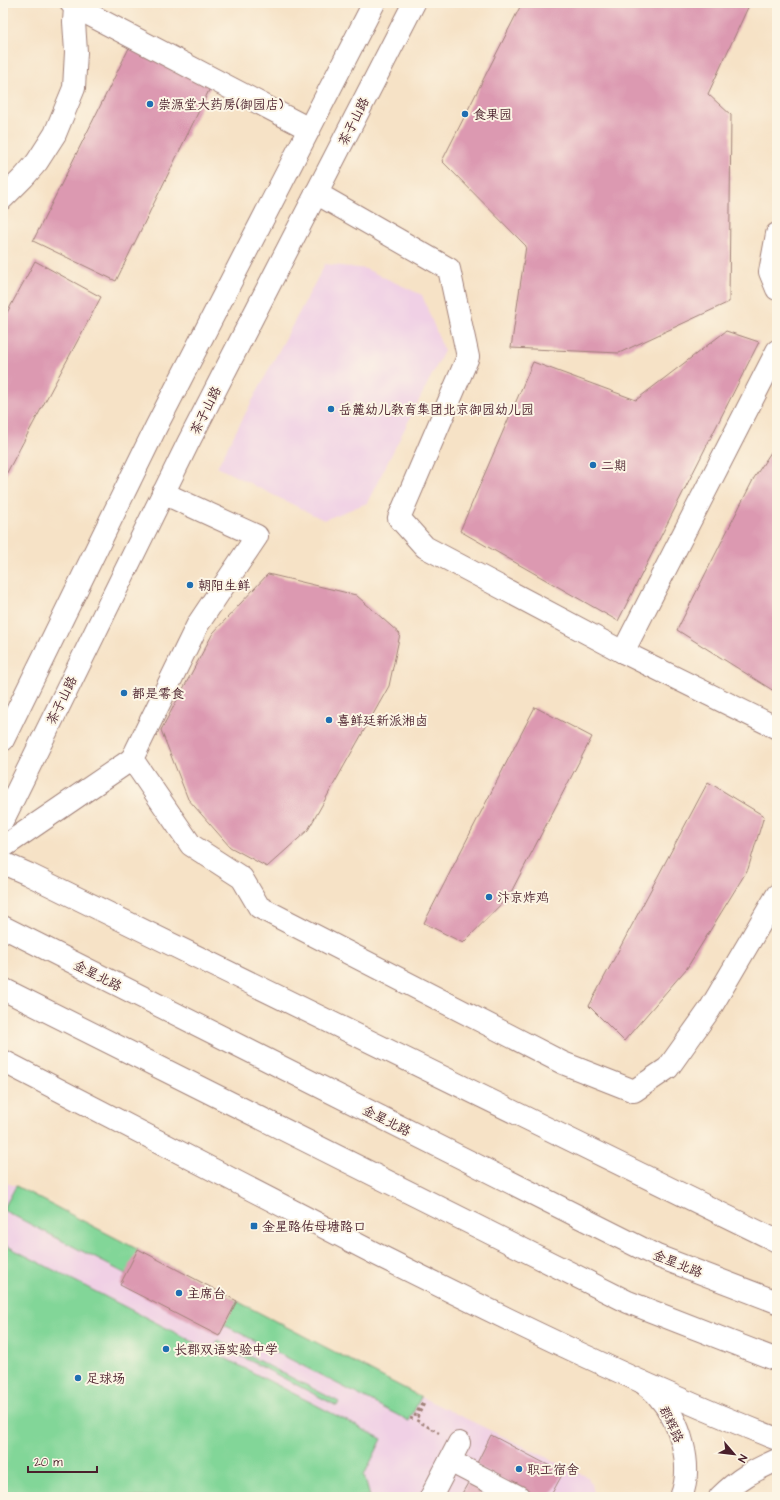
<svg xmlns="http://www.w3.org/2000/svg" width="780" height="1500" font-family="'Architects Daughter','LXGW WenKai TC',sans-serif">
<style>
.built{fill:#f0d0e5}
.grass{fill:#82d698;stroke:#667a62}
.building{fill:#dc99b1}
.lines{fill:none;stroke-linecap:round;stroke-linejoin:round}
.minor-casing{stroke:#a08078;stroke-width:24}
.major-casing{stroke:#a08078;stroke-width:24}
.path{stroke:#a08078;stroke-width:2.5;stroke-dasharray:3 3;stroke-linecap:butt}
.minor{stroke:#fff;stroke-width:22}
.major{stroke:#fff;stroke-width:22}
.poi-dot{fill:#1f6fb2;stroke:#fcf5e5;stroke-width:1.5}
.labels{text-anchor:middle;stroke-width:4;stroke-linejoin:round;paint-order:stroke}
.poi-label{font-size:13px;fill:#4a1f2b;stroke:#fcf5e5;text-anchor:start}
.street-label{font-size:13px;fill:#4a1f2b;stroke:#fcf5e5}
</style>
<rect width="100%" height="100%" fill="#fcf5e5"/>
<filter id="ink" filterUnits="userSpaceOnUse"><feTurbulence type="fractalNoise" baseFrequency=".025" numOctaves="2"/><feDisplacementMap in="SourceGraphic" scale="8" xChannelSelector="R" yChannelSelector="G"/><feConvolveMatrix kernelMatrix="1 2 1 2 8 2 1 2 1" color-interpolation-filters="sRGB"/></filter>
<filter id="wash" filterUnits="userSpaceOnUse"><feTurbulence type="fractalNoise" baseFrequency=".012" numOctaves="4" result="noise"/><feDisplacementMap in="SourceGraphic" scale="16" xChannelSelector="R" yChannelSelector="G"/><feGaussianBlur stdDeviation="0.9" result="paint"/><feColorMatrix in="noise" values="0 0 0 0 0 0 0 0 0 0 0 0 0 0 0 0 0 1.4 0 .05"/><feComposite in="paint" operator="in"/></filter>
<g filter="url(#wash)">
<rect width="100%" height="100%" fill="#f6e2c6"/>
<g class="built">
<path d="M325 264 366 269 422 295 444 351 367 503 324 520 217 467Z"/>
<path d="M3 1182 16 1186 421 1397 588 1477 596 1497H3Z"/>
</g>
<g class="grass">
<path d="M16 1186 421 1397 409 1421 3 1210Z"/>
<path d="M3 1244 382 1439 364 1475 370 1497H3Z"/>
<path d="M218 1340 339 1402 337 1406 216 1343Z"/>
</g>
<g id="blocks">
<g class="building">
<path d="M522 3H750L708 94 731 115 729 302 619 353 511 348 526 246 442 161Z"/>
<path d="M133 40 214 80 116 281 33 241Z"/>
<path d="M35 261 101 297 3 480V320Z"/>
<path d="M726 331 759 342 618 621 460 531 533 362 636 400Z"/>
<path d="M777 443V693L677 630 754 478Z"/>
<path d="M268 574 356 595 400 634 389 686 308 830 267 867 230 847 188 799 161 730 213 633Z"/>
<path d="M535 707 592 737 509 896 463 943 424 923Z"/>
<path d="M708 782 764 816 748 869 687 968 624 1041 589 1006Z"/>
<path d="M138 1249 237 1301 219 1336 120 1285Z"/>
<path d="M491 1435 563 1473 550 1497H537L476 1465Z"/>
<path d="M468 1483 495 1497H460Z"/>
</g>
</g>
</g>
<g filter="url(#ink)">
<use href="#blocks" fill-opacity="0" stroke="#a08078" stroke-width="1"/>
<g class="lines">
<defs>
<g id="minor">
<path d="M77 3 75 7 309 129"/>
<path d="M316 193 449 269 468 357 399 518 425 547 623 652 777 728"/>
<path d="M3 198 24 177 37 162 55 134 74 88 76 52 74 22 75 7 71 3"/>
<path d="M777 234 770 272 777 289"/>
<path d="M163 493 257 536 198 624 132 759 191 845 242 878 259 907 563 1063 634 1091 668 1068 710 1009 777 895"/>
<path d="M623 652 777 351"/>
<path d="M3 847 132 759"/>
<path d="M3 863 28 874 777 1241"/>
<path d="M3 1061C127 1125 251 1190 376 1254 508 1320 640 1385 777 1439"/>
<path d="M450 1461 519 1497"/>
<path d="M431 1497 459 1443"/>
</g>
<g id="major">
<path d="M3 740 156 427 374 3"/>
<path d="M3 820 188 443 414 3"/>
<path d="M3 927 657 1256 777 1302"/>
<path d="M3 989 628 1302 777 1360"/>
<path d="M642 1382C647 1386 654 1391 658 1396 680 1421 694 1465 681 1497"/>
<path d="M720 1497C739 1478 753 1471 777 1460"/>
</g>
</defs>
<use href="#minor" class="minor-casing"/>
<use href="#major" class="major-casing"/>
<path class="path" d="M410 1418 413 1419 422 1403 424 1404 416 1420 439 1433"/>
<use href="#minor" class="minor"/>
<use href="#major" class="major"/>
</g>
</g>
<g class="poi-dot">
<circle cx="150" cy="104" r="4"/>
<circle cx="465" cy="114" r="4"/>
<circle cx="331" cy="409" r="4"/>
<circle cx="593" cy="465" r="4"/>
<circle cx="190" cy="585" r="4"/>
<circle cx="124" cy="693" r="4"/>
<circle cx="329" cy="720" r="4"/>
<circle cx="489" cy="897" r="4"/>
<rect x="250" y="1222" width="8" height="8" rx="2"/>
<circle cx="179" cy="1293" r="4"/>
<circle cx="166" cy="1349" r="4"/>
<circle cx="78" cy="1378" r="4"/>
<circle cx="519" cy="1469" r="4"/>
</g>
<g class="labels">
<g class="poi-label">
<text x="158" y="109">崇源堂大药房(御园店)</text>
<text x="473" y="119">食果园</text>
<text x="339" y="414">岳麓幼儿教育集团北京御园幼儿园</text>
<text x="601" y="470">二期</text>
<text x="198" y="590">朝阳生鲜</text>
<text x="132" y="698">都是零食</text>
<text x="337" y="725">喜鲜廷新派湘卤</text>
<text x="497" y="902">汴京炸鸡</text>
<text x="262" y="1231">金星路佑母塘路口</text>
<text x="187" y="1298">主席台</text>
<text x="174" y="1354">长郡双语实验中学</text>
<text x="86" y="1383">足球场</text>
<text x="527" y="1474">职工宿舍</text>
</g>
<g class="street-label">
<text transform="translate(353 121) rotate(-63)" y="5">茶子山路</text>
<text transform="translate(205 410) rotate(-63)" y="5">茶子山路</text>
<text transform="translate(61 700) rotate(-64)" y="5">茶子山路</text>
<text transform="translate(98 975) rotate(27)" y="5">金星北路</text>
<text transform="translate(387 1120) rotate(27)" y="5">金星北路</text>
<text transform="translate(678 1263) rotate(22)" y="5">金星北路</text>
<text transform="translate(672 1424) rotate(64)" y="5">郡辉路</text>
</g>
</g>
<rect width="780" height="1500" fill="none" stroke="#fcf5e5" stroke-width="16"/>
<g transform="translate(734 1454) rotate(118)" stroke="#fcf5e5" stroke-width="3" paint-order="stroke">
<path d="M0-3L7 15L0 10L-7 15Z" fill="#4a1f2b"/>
<text y="-6" font-size="11" font-weight="bold" text-anchor="middle" fill="#4a1f2b">N</text>
</g>
<path d="M28 1466v6h69v-6" fill="none" stroke="#4a1f2b" stroke-width="2"/>
<text x="34" y="1466" font-size="12" fill="#4a1f2b" stroke="#fcf5e5" stroke-width="3" paint-order="stroke">20 m</text>
</svg>
